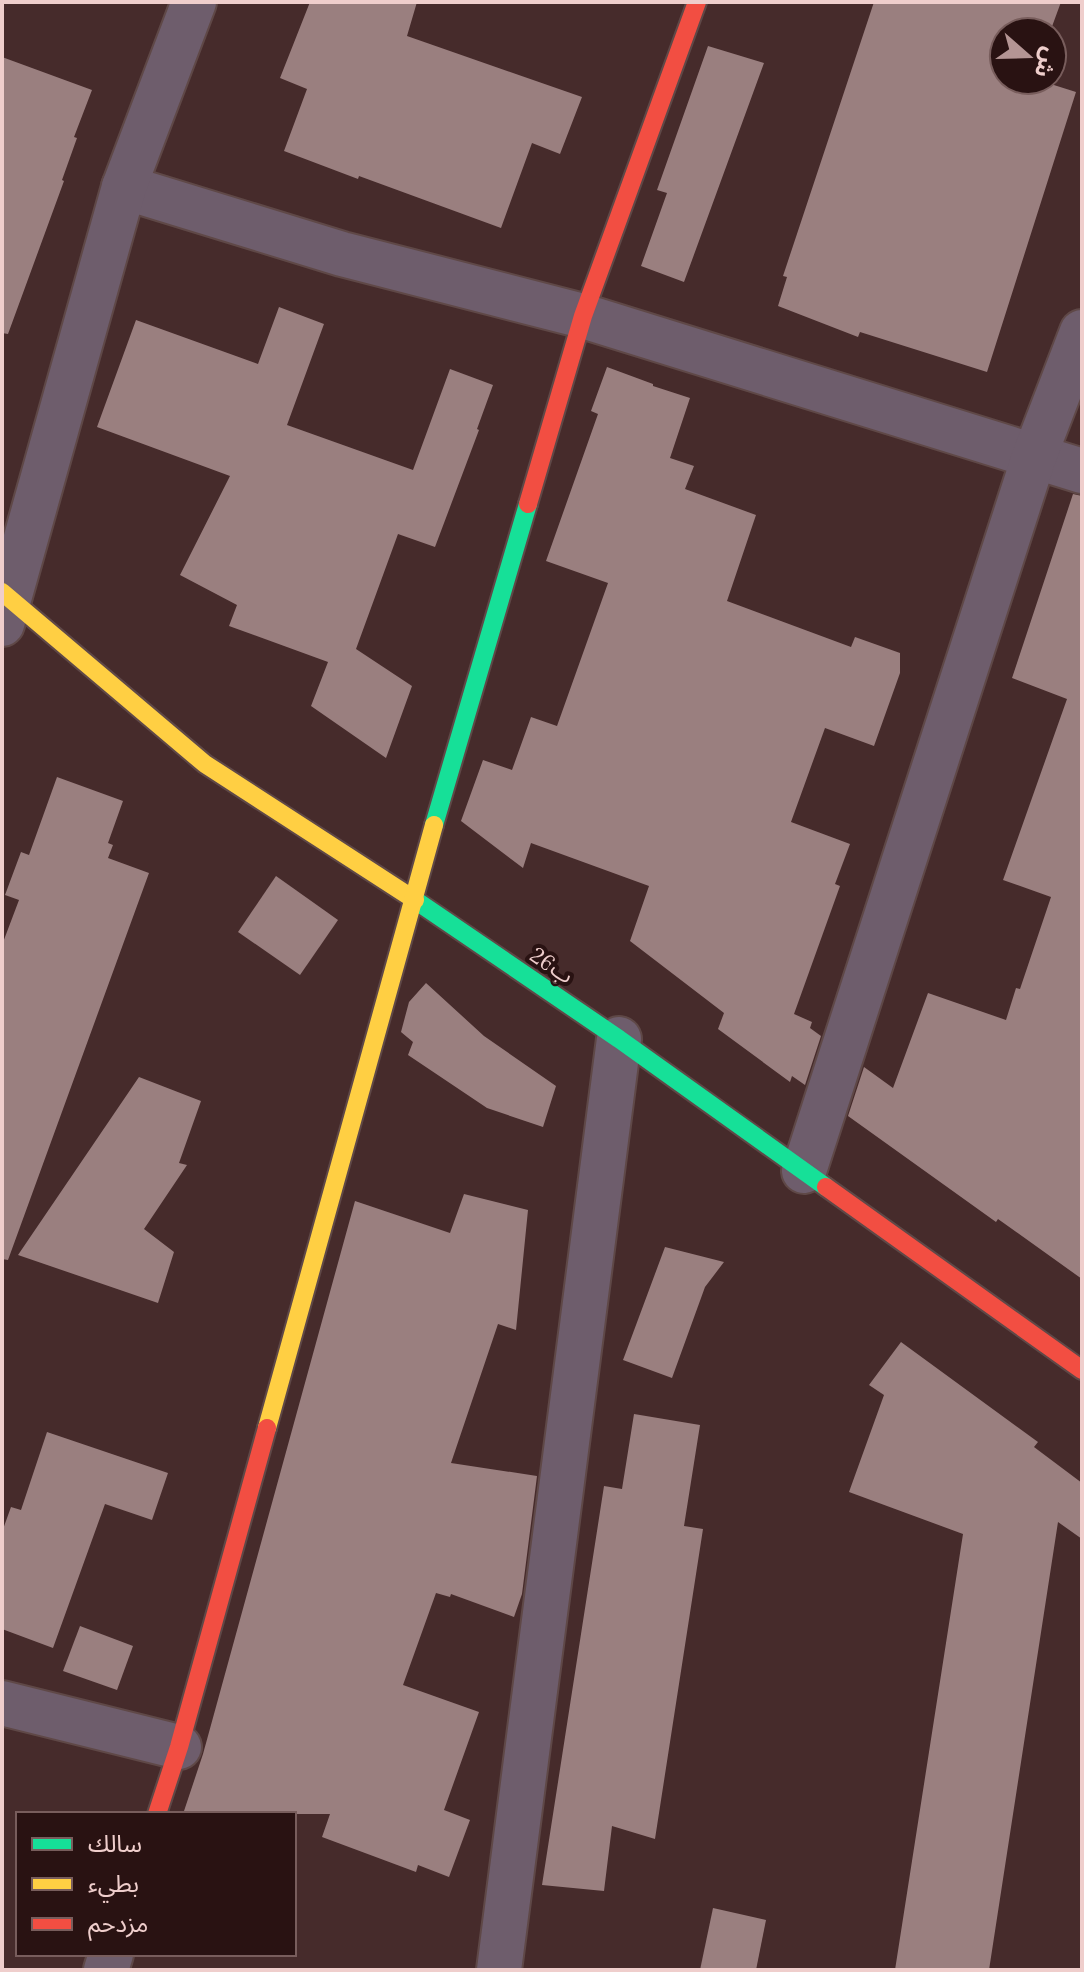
<svg xmlns="http://www.w3.org/2000/svg" width="1084" height="1972" font-family="Lora,'Noto Sans Arabic',serif">
<style>
.building{fill:#9a7f7f}
.lines{fill:none;stroke-linecap:round;stroke-linejoin:round}
.street-casing{stroke:#5f4847;stroke-width:48}
.fast-casing{stroke:#5f4847;stroke-width:22}
.slow-casing{stroke:#5f4847;stroke-width:22}
.jam-casing{stroke:#5f4847;stroke-width:22}
.street{stroke:#6e5d6c;stroke-width:44}
.fast{stroke:#16e098;stroke-width:18}
.slow{stroke:#ffcf43;stroke-width:18}
.jam{stroke:#f24e42;stroke-width:18}
.labels{text-anchor:middle;stroke-width:8;stroke-linejoin:round;paint-order:stroke}
.street-label{font-size:22px;fill:#efcecc;stroke:#291212}
</style>
<rect width="100%" height="100%" fill="#462b2b"/>
<g class="building">
<path d="M310 2H417L407 36 582 97 560 154 532 143 501 228 359 176 358 179 284 151 307 89 280 78Z"/>
<path d="M874 2H1061L1050 32H1004V80H1038L1076 92 987 372 860 332 858 337 778 306 787 277 783 276Z"/>
<path d="M708 46 764 63 684 282 641 266 667 193 657 190Z"/>
<path d="M2 57 92 90 74 137 77 138 62 180 64 181 8 334 2 333Z"/>
<path d="M279 307 324 324 287 425 413 470 450 369 493 385 477 429 479 430 435 547 398 534 356 649 412 686 386 758 311 706 328 662 229 626 237 605 180 575 230 476 97 427 136 320 258 364Z"/>
<path d="M607 367 653 384V386L690 398 670 458 694 466 685 489 756 515 727 601 851 647 855 637 900 653V673L874 746 825 728 791 822 850 844 835 884 840 886 794 1014 812 1022 810 1028 821 1036 805 1085 792 1076 790 1082 718 1029 724 1013 630 941 649 886 531 843 523 868 461 821 483 760 512 770 531 717 557 726 608 583 546 561 598 414 591 411Z"/>
<path d="M1073 494 1082 496V1279L998 1219 996 1222 848 1116 864 1067 893 1088 928 993 1006 1020 1016 988 1020 989 1051 897 1003 880 1067 699 1012 678Z"/>
<path d="M57 777 123 801 108 843 113 845 108 858 149 873 8 1260 2 1259V945L19 900 5 895 21 852 29 855Z"/>
<path d="M276 876 338 920 300 975 238 932Z"/>
<path d="M426 983 484 1036 556 1086 543 1127 487 1108 408 1055 413 1042 401 1032 409 1002Z"/>
<path d="M139 1077 201 1101 179 1163 187 1165 144 1229 174 1252 158 1303 18 1255Z"/>
<path d="M464 1194 528 1210 516 1330 498 1324 451 1463 537 1476 522 1594 514 1617 451 1594 450 1597 436 1593 403 1685 479 1712 444 1810 470 1820 449 1877 418 1865 416 1872 322 1837 330 1814H183L203 1754 355 1201 450 1233Z"/>
<path d="M665 1247 724 1262 705 1287 672 1378 623 1360Z"/>
<path d="M901 1342 1038 1442 1034 1447 1082 1483V1539L1058 1522 989 1970H895L963 1534 849 1492 884 1395 869 1385Z"/>
<path d="M634 1414 700 1425 684 1526 703 1529 655 1839 612 1826 604 1891 542 1885 604 1486 622 1489Z"/>
<path d="M47 1432 168 1473 152 1520 105 1504 53 1648 2 1629V1532L11 1507 21 1510Z"/>
<path d="M80 1626 133 1646 117 1690 63 1671Z"/>
<path d="M713 1908 766 1920 756 1970H700Z"/>
</g>
<g class="lines">
<defs>
<g id="street">
<path d="M124 187 342 254 583 316 1082 471"/>
<path d="M2 624 124 187 194 2"/>
<path d="M804 1171 1034 457 1082 332"/>
<path d="M2 1703 179 1747"/>
<path d="M106 1970 111 1954"/>
<path d="M499 1970 619 1039"/>
</g>
<g id="fast">
<path d="M434 825 528 504"/>
<path d="M415 900 619 1039 826 1187"/>
</g>
<g id="slow">
<path d="M2 592 205 764 415 900"/>
<path d="M267 1428 434 825"/>
</g>
<g id="jam">
<path d="M528 504 583 316 697 2"/>
<path d="M826 1187 1082 1370"/>
<path d="M157 1814 179 1747 267 1428"/>
</g>
</defs>
<use href="#street" class="street-casing"/>
<use href="#fast" class="fast-casing"/>
<use href="#slow" class="slow-casing"/>
<use href="#jam" class="jam-casing"/>
<use href="#street" class="street"/>
<use href="#fast" class="fast"/>
<use href="#slow" class="slow"/>
<use href="#jam" class="jam"/>
</g>
<g class="labels">
<g class="street-label">
<text transform="translate(552 965) rotate(34)" y="8">26ب</text>
</g>
</g>
<rect width="1084" height="1972" fill="none" stroke="#efcecc" stroke-width="8"/>
<rect x="16" y="1812" width="280" height="144" fill="#291212" stroke="#785d5c" stroke-width="2"/>
<rect x="32" y="1838" width="40" height="12" fill="#16e098" stroke="#785d5c" stroke-width="2"/>
<text x="88" y="1852" font-size="24" fill="#efcecc">سالك</text>
<rect x="32" y="1878" width="40" height="12" fill="#ffcf43" stroke="#785d5c" stroke-width="2"/>
<text x="88" y="1892" font-size="24" fill="#efcecc">بطيء</text>
<rect x="32" y="1918" width="40" height="12" fill="#f24e42" stroke="#785d5c" stroke-width="2"/>
<text x="88" y="1932" font-size="24" fill="#efcecc">مزدحم</text>
<g transform="translate(1028 56) rotate(110)"><circle r="38" fill="#291212" stroke="#785d5c" stroke-width="2"/>
<path d="M0-6L14 30L0 20L-14 30Z" fill="#b49594"/>
<text y="-12" font-size="22" font-weight="bold" text-anchor="middle" fill="#efcecc">ش</text>
</g>
</svg>
